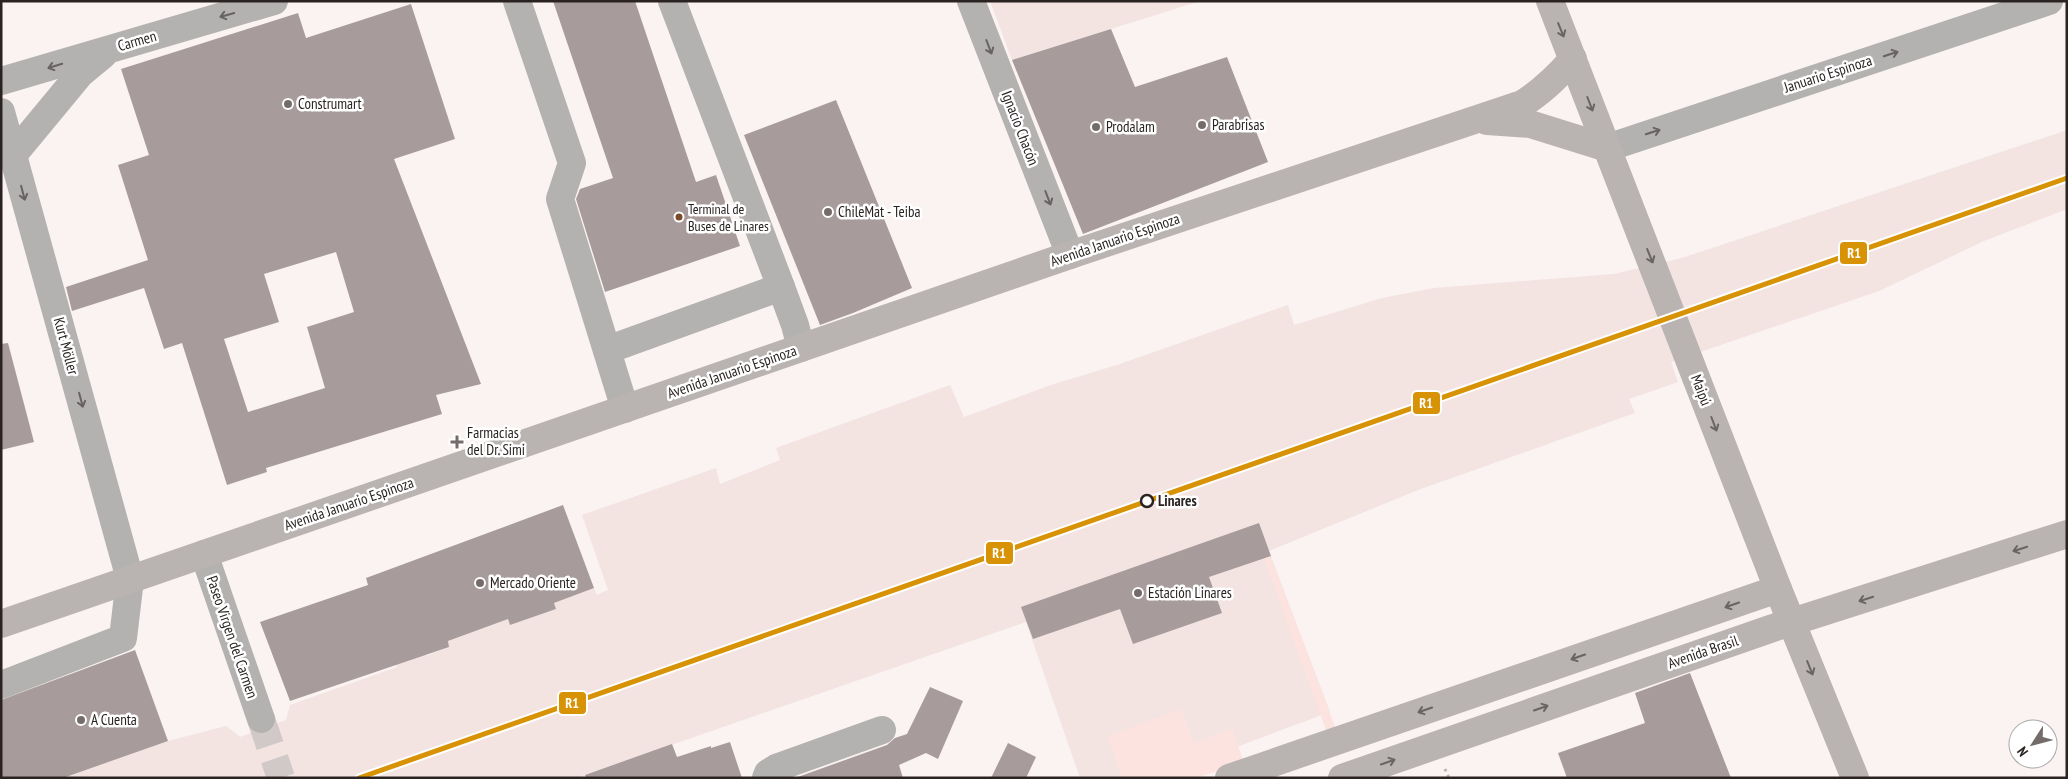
<svg xmlns="http://www.w3.org/2000/svg" width="2068" height="779" font-family="'PT Sans Narrow',sans-serif">
<style>
.built{fill:#f3e3e1}
.green{fill:#fce3e0}
.building{fill:#a79c9b;fill-rule:evenodd}
.lines{fill:none;stroke-linecap:round;stroke-linejoin:round}
.minor-tunnel{stroke:#d0c9c8;stroke-width:28;stroke-dasharray:28 14;stroke-linecap:butt}
.path{stroke:#b8b3b2;stroke-width:3;stroke-dasharray:2.5 4;stroke-linecap:butt}
.minor{stroke:#b4b1b1;stroke-width:28}
.major{stroke:#b9b3b2;stroke-width:28}
.rail-1-casing{stroke:#fff;stroke-width:9}
.rail-1{stroke:#d89205;stroke-width:5}
.oneway{stroke:#686362}
.oneway2{stroke:#6a6463}
.poi-dot{fill:#736c6b;stroke:#fff;stroke-width:2}
.bus-dot{fill:#7a4b2a;stroke:#fff;stroke-width:2}
.stop-dot{fill:#fff;stroke:#2a2322;stroke-width:2.5}
.labels{text-anchor:middle;stroke-width:5;stroke-linejoin:round;paint-order:stroke}
.bus-label{font-size:14px;fill:#2a2322;stroke:#fff;text-anchor:start}
.street-label{font-size:15px;fill:#2a2322;stroke:#fff}
.poi-label{font-size:15px;fill:#2a2322;stroke:#fff;text-anchor:start}
.stop-label{font-size:15px;font-weight:bold;fill:#2a2322;stroke:#fff;text-anchor:start}
.line-badge{stroke:#fff;stroke-width:2}
.badge-label{font-size:14px;text-anchor:middle;font-weight:bold;fill:#fff}
</style>
<rect width="100%" height="100%" fill="#faf3f2"/>
<g class="built">
<path d="M990 1H1197V2L1012 60Z"/>
<path d="M2067 130V209L1984 241 1879 291 1671 362 1678 382 1629 399 1635 413 1418 490 1269 551 1330 712 1153 778H1080L1026 622 576 778H63L168 741 226 726 240 737 286 720 290 705 397 667 395 660 423 650 426 656 449 647 448 641 508 619 510 625 556 609 554 603 594 588 597 595 608 590 582 515 716 468 720 484 780 460 776 448 950 385 964 417 1051 385 1120 364 1288 305 1294 325 1382 298 1434 288 1614 274 1682 258Z"/>
</g>
<g class="green">
<path d="M1270 556 1336 729 1327 733 1264 558Z"/>
<path d="M1181 709 1194 743 1232 729 1244 763 1196 778H1122L1108 736Z"/>
</g>
<g class="building">
<path d="M553 1H635L696 182 716 175 740 246 605 292 576 199 580 189 613 178Z"/>
<path d="M411 4 455 139 394 159 481 384 436 395 442 414 266 468 267 472 227 485 182 343 164 349 144 288 72 311 66 287 148 260 118 165 149 155 121 69 298 13 306 38ZM336 252 354 312 307 327 325 388 248 412 224 339 279 322 264 274Z"/>
<path d="M1111 29 1135 87 1227 57 1268 162 1083 234 1012 60Z"/>
<path d="M836 100 912 288 853 313 820 325 744 135Z"/>
<path d="M8 343 34 442 1 450V344Z"/>
<path d="M563 505 594 588 554 603 556 609 510 625 508 619 448 641 449 647 290 701 260 622 368 585 366 578Z"/>
<path d="M1259 523 1271 556 1209 577 1222 613 1133 644 1120 609 1033 639 1021 607Z"/>
<path d="M135 650 168 741 63 778H1V700Z"/>
<path d="M1690 673 1731 778H1567L1558 753 1645 723 1635 693Z"/>
<path d="M930 687 963 701 938 759 926 753 899 765 903 778H795L887 745 895 738 907 734Z"/>
<path d="M730 742 742 778H586L585 775 672 744 677 757 711 746V748Z"/>
<path d="M1008 743 1036 757 1026 778H991Z"/>
</g>
<g class="lines">
<path class="minor-tunnel" d="M261 719 281 778"/>
<path class="path" d="M1445 769 1449 778"/>
<g class="minor">
<path d="M517 1 572 163 560 199 625 409"/>
<path d="M672 1 781 287 795 325 801 348"/>
<path d="M971 1 1070 255"/>
<path d="M1 81 274 1"/>
<path d="M1 112 130 579 123 638 1 685"/>
<path d="M1607 148 2049 1"/>
<path d="M1 152 13 155 80 74 103 55"/>
<path d="M607 350 781 287"/>
<path d="M204 554 261 719"/>
<path d="M766 778 768 773 776 768 882 730"/>
</g>
<g class="major">
<path d="M1550 1 1778 589 1855 778"/>
<path d="M1487 121 1530 124 1607 148"/>
<path d="M1 624 1070 255 1522 104C1542 92 1558 76 1573 59"/>
<path d="M1229 778 1778 589"/>
<path d="M1342 778 1773 628 2067 534"/>
</g>
<defs>
<path id="rail-1" d="M359 778 2067 178"/>
</defs>
<use href="#rail-1" class="rail-1-casing"/>
<use href="#rail-1" class="rail-1"/>
</g>
<defs><path id="oneway-shaft" d="M-6 0H5M1.5-3L5.5 0L1.5 3" fill="none" stroke-width="1.6" stroke-linecap="round" stroke-linejoin="round" transform="scale(1.25)"/></defs>
<g class="oneway">
<use href="#oneway-shaft" transform="translate(227 15) rotate(164)"/>
<use href="#oneway-shaft" transform="translate(989 47) rotate(69)"/>
<use href="#oneway-shaft" transform="translate(1891 54) rotate(-18)"/>
<use href="#oneway-shaft" transform="translate(55 66) rotate(163)"/>
<use href="#oneway-shaft" transform="translate(1653 132) rotate(-18)"/>
<use href="#oneway-shaft" transform="translate(23 193) rotate(75)"/>
<use href="#oneway-shaft" transform="translate(1048 198) rotate(69)"/>
<use href="#oneway-shaft" transform="translate(81 400) rotate(75)"/>
</g>
<g class="oneway2">
<use href="#oneway-shaft" transform="translate(1561 30) rotate(68)"/>
<use href="#oneway-shaft" transform="translate(1590 104) rotate(69)"/>
<use href="#oneway-shaft" transform="translate(1650 256) rotate(68)"/>
<use href="#oneway-shaft" transform="translate(1714 424) rotate(69)"/>
<use href="#oneway-shaft" transform="translate(2020 549) rotate(162)"/>
<use href="#oneway-shaft" transform="translate(1866 599) rotate(162)"/>
<use href="#oneway-shaft" transform="translate(1732 605) rotate(161)"/>
<use href="#oneway-shaft" transform="translate(1578 657) rotate(161)"/>
<use href="#oneway-shaft" transform="translate(1810 668) rotate(68)"/>
<use href="#oneway-shaft" transform="translate(1541 708) rotate(-19)"/>
<use href="#oneway-shaft" transform="translate(1425 710) rotate(161)"/>
<use href="#oneway-shaft" transform="translate(1388 762) rotate(-19)"/>
</g>
<g class="poi-dot">
<circle cx="288" cy="104" r="5"/>
<circle cx="1202" cy="125" r="5"/>
<circle cx="1096" cy="127" r="5"/>
<circle cx="828" cy="212" r="5"/>
<path d="M454.5 434.5h5v5h5v5h-5v5h-5v-5h-5v-5h5z"/>
<circle cx="480" cy="583" r="5"/>
<circle cx="1138" cy="593" r="5"/>
<circle cx="81" cy="720" r="5"/>
</g>
<circle class="bus-dot" cx="679" cy="217" r="4.5"/>
<circle class="stop-dot" cx="1147" cy="501" r="6"/>
<g class="labels">
<g class="bus-label">
<text x="688" y="214">Terminal de<tspan x="688" dy="17">Buses de Linares</tspan></text>
</g>
<g class="street-label">
<text transform="translate(137 41) rotate(-16)" y="5">Carmen</text>
<text transform="translate(1828 74) rotate(-18)" y="5">Januario Espinoza</text>
<text transform="translate(1020 128) rotate(69)" y="5">Ignacio Chacón</text>
<text transform="translate(1115 240) rotate(-19)" y="5">Avenida Januario Espinoza</text>
<text transform="translate(66 346) rotate(75)" y="5">Kurt Möller</text>
<text transform="translate(732 372) rotate(-19)" y="5">Avenida Januario Espinoza</text>
<text transform="translate(1701 390) rotate(69)" y="5">Maipú</text>
<text transform="translate(349 504) rotate(-19)" y="5">Avenida Januario Espinoza</text>
<text transform="translate(232 637) rotate(71)" y="5">Paseo Virgen del Carmen</text>
<text transform="translate(1703 652) rotate(-19)" y="5">Avenida Brasil</text>
</g>
<g class="poi-label">
<text x="298" y="109">Construmart</text>
<text x="1212" y="130">Parabrisas</text>
<text x="1106" y="132">Prodalam</text>
<text x="838" y="217">ChileMat - Teiba</text>
<text x="467" y="438">Farmacias<tspan x="467" dy="17">del Dr. Simi</tspan></text>
<text x="490" y="588">Mercado Oriente</text>
<text x="1148" y="598">Estación Linares</text>
<text x="91" y="725">A Cuenta</text>
</g>
<g class="stop-label">
<text x="1158" y="506">Linares</text>
</g>
</g>
<g class="line-badge">
<rect x="1839" y="241" width="29" height="24" rx="5" fill="#d89205"/>
<rect x="1412" y="391" width="29" height="24" rx="5" fill="#d89205"/>
<rect x="985" y="541" width="29" height="24" rx="5" fill="#d89205"/>
<rect x="558" y="691" width="29" height="24" rx="5" fill="#d89205"/>
</g>
<g class="badge-label">
<text x="1854" y="258">R1</text>
<text x="1426" y="408">R1</text>
<text x="999" y="558">R1</text>
<text x="572" y="708">R1</text>
</g>
<rect width="2068" height="779" fill="none" stroke="#2a2322" stroke-width="5"/>
<g transform="translate(2033 744) rotate(234)"><circle r="24" fill="#ffffff" stroke="#aaa7a7"/>
<path d="M0-4L9 19L0 12L-9 19Z" fill="#736c6b"/>
<text y="-8" font-size="14" font-weight="bold" text-anchor="middle" fill="#2a2322">N</text>
</g>
</svg>
